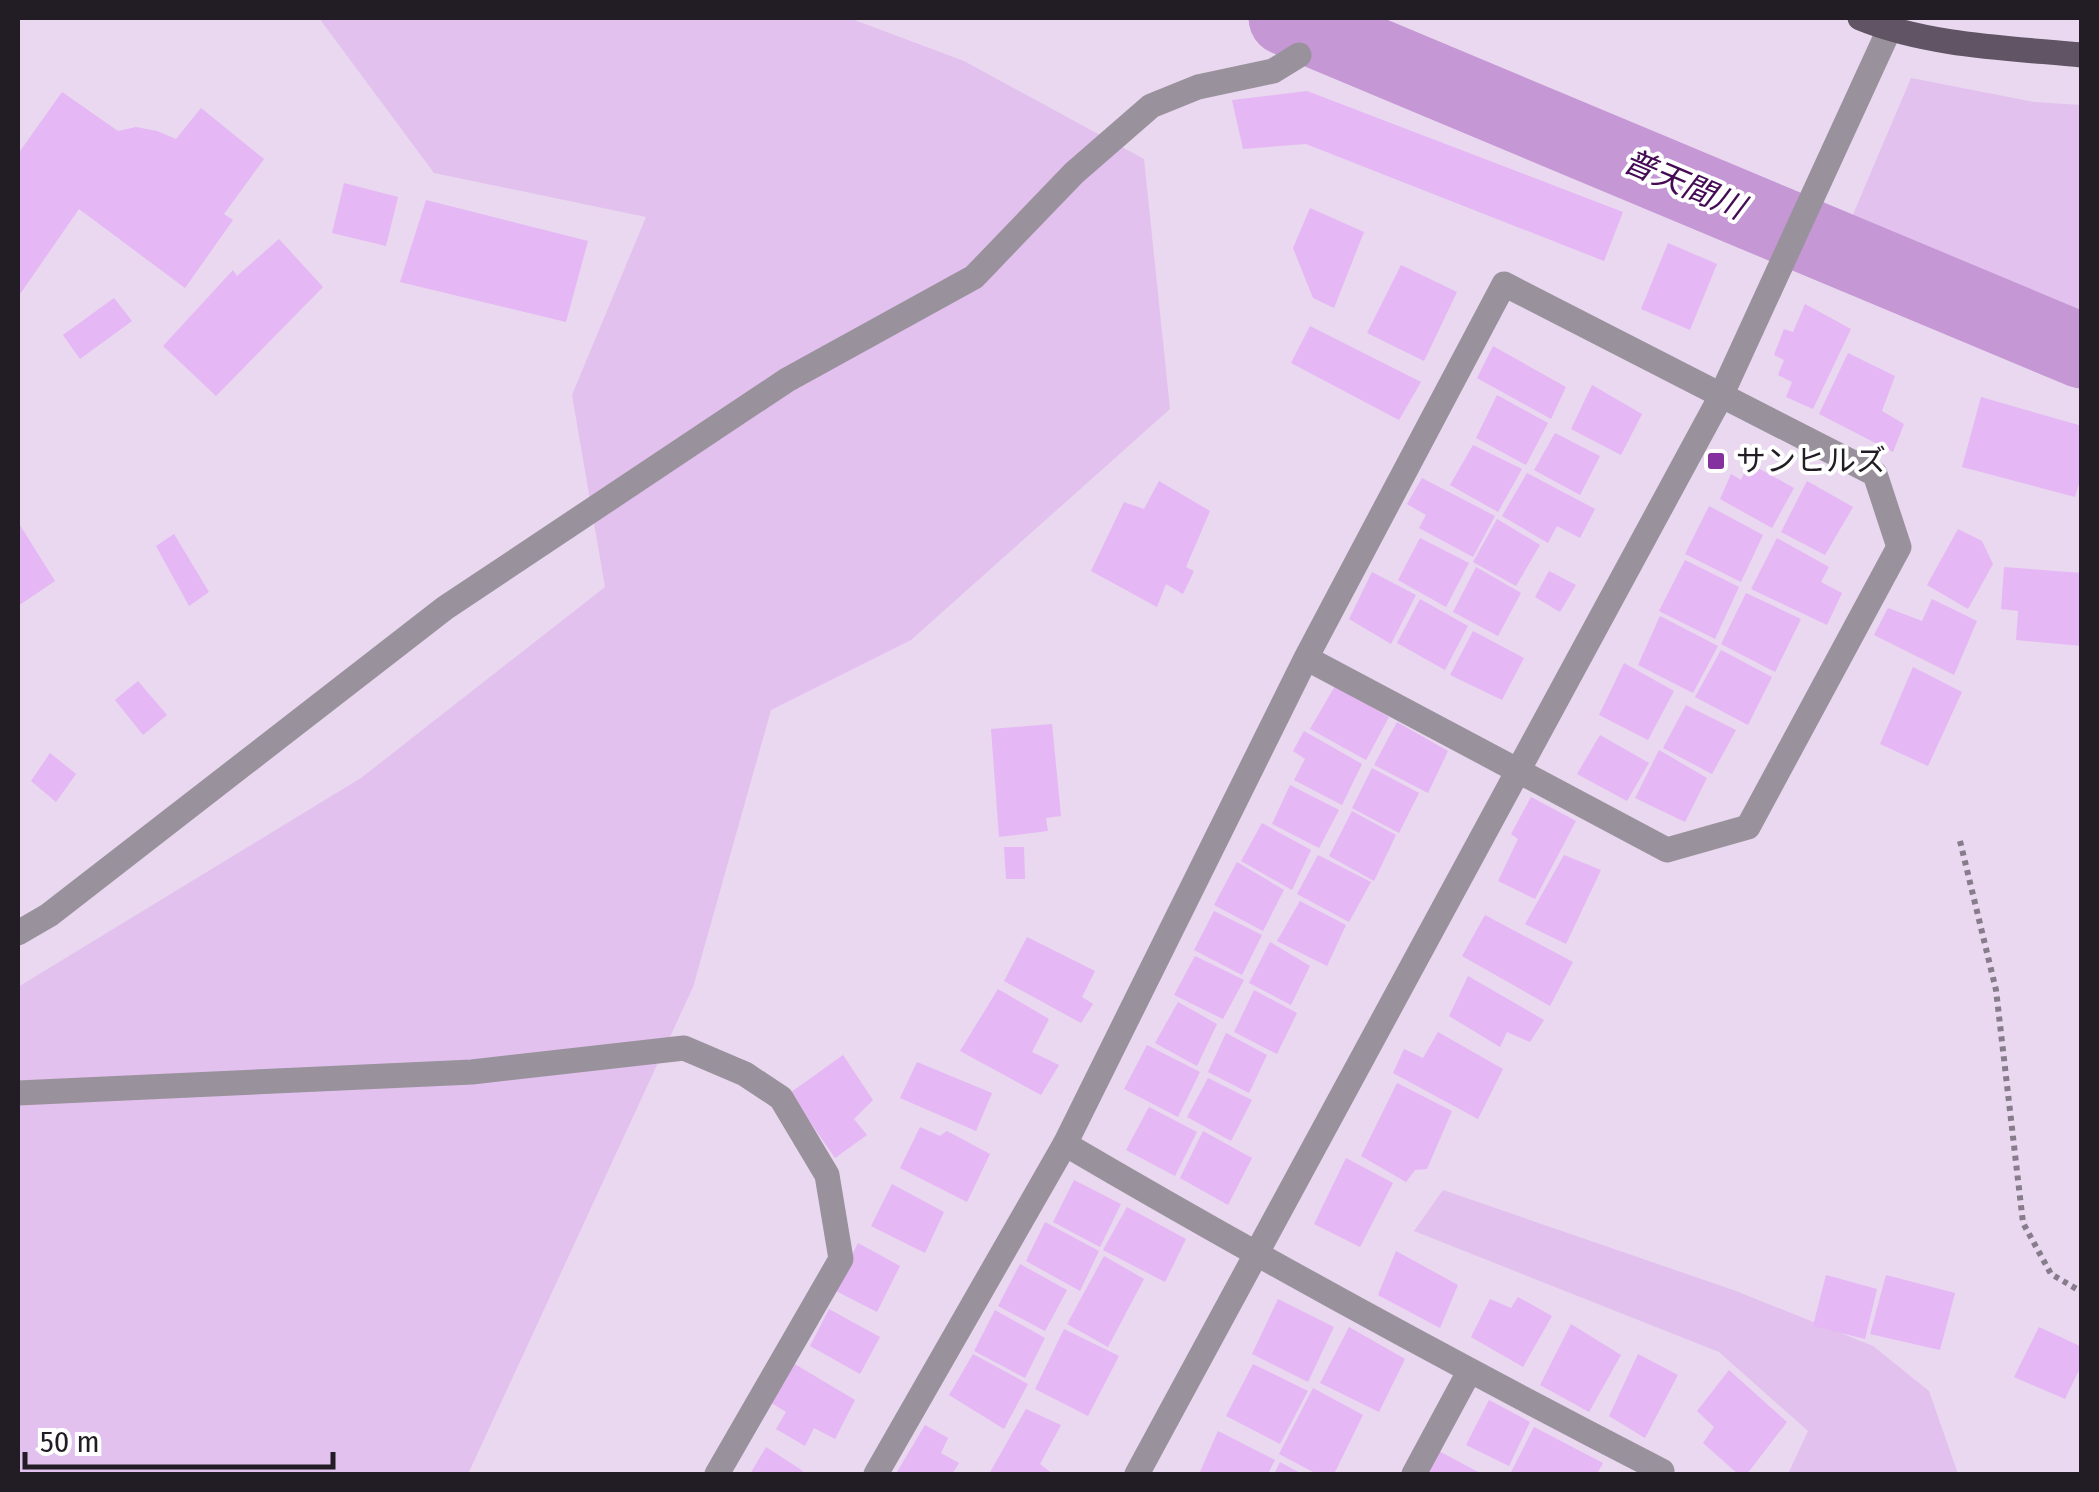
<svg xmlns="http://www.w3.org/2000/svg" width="2099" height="1492" font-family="'Fira Sans Condensed','Noto Sans JP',sans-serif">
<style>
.green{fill:#e2c1ee}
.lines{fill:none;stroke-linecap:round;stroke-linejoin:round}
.river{stroke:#c598d5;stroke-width:75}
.building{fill:#e5b7f5}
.path{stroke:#877c8b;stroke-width:6;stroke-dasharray:5 5;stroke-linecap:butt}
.minor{stroke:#99929c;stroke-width:25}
.primary{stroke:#605465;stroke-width:25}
.poi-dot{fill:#85309f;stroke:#fff;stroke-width:4}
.labels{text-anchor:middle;stroke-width:8;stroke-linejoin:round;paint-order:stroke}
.poi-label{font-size:30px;fill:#221c24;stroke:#fff;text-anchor:start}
.water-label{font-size:32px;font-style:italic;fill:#450b55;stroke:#fff}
</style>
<rect width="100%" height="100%" fill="#e9d8ef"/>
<g class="green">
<path d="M319 18H849L964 61 1144 159 1170 409 911 640 771 710 693 987 468 1474H18V987L361 778 605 587 572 395 646 217 434 173Z"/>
<path d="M1911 78 2034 102 2081 105V330L1846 231Z"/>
<path d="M1443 1190 1736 1291 1873 1346 1929 1391 1958 1474H1788L1808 1431 1719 1352 1414 1231Z"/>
</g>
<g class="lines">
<path class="river" d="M1286 18 2082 351"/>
</g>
<g class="building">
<path d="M1307 91 1623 212 1604 261 1306 144 1243 149 1232 100Z"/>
<path d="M62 92 118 131 136 127 157 131 176 139 201 108 264 159 224 214 233 220 185 288 79 209 18 297V154Z"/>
<path d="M344 183 398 197 386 246 332 233Z"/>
<path d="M426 200 588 241 566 322 400 282Z"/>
<path d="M1310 208 1364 232 1334 308 1313 298 1293 248Z"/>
<path d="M279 239 323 287 216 396 163 346 233 270 237 276Z"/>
<path d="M1668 243 1717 264 1690 330 1641 309Z"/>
<path d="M1401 265 1457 292 1424 361 1367 333Z"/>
<path d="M114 298 132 321 80 359 63 335Z"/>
<path d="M1805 304 1851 329 1813 409 1786 397 1792 382 1778 375 1784 360 1774 355 1784 329 1793 332Z"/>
<path d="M1310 326 1421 382 1399 420 1291 363Z"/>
<path d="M1493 346 1566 387 1551 419 1477 378Z"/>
<path d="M1848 353 1895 376 1882 411 1904 424 1893 452 1819 414Z"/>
<path d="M1592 385 1642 414 1621 455 1571 429Z"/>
<path d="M1497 395 1548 423 1526 465 1476 438Z"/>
<path d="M1981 397 2082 426V473L2075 497 1962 467Z"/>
<path d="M1555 433 1600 456 1580 495 1534 470Z"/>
<path d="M1473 445 1522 469 1498 512 1450 485Z"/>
<path d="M1749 463 1794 488 1772 528 1720 499 1731 474 1741 480Z"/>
<path d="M1527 473 1595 509 1580 538 1557 526 1548 543 1502 516Z"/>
<path d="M1422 478 1495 516 1473 557 1419 528 1426 515 1407 504Z"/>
<path d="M1159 481 1210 511 1186 567 1194 571 1183 594 1166 584 1157 607 1091 571 1124 502 1144 509Z"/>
<path d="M1807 481 1853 507 1825 555 1781 532Z"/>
<path d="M1709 506 1763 535 1741 582 1685 554Z"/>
<path d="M1497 519 1540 545 1516 586 1473 562Z"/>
<path d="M18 522 55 581 18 606Z"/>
<path d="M1958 529 1982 541 1993 564 1968 609 1927 585Z"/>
<path d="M174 534 209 592 189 606 156 546Z"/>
<path d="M1420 538 1469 563 1446 607 1398 580Z"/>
<path d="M1777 538 1829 567 1821 582 1842 593 1827 625 1751 589Z"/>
<path d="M1685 560 1739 587 1715 639 1659 611Z"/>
<path d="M1476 567 1521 593 1498 636 1453 612Z"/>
<path d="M2004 567 2082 573V646L2016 640 2018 611 2001 609Z"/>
<path d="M1549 571 1576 585 1560 612 1535 597Z"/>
<path d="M1372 572 1416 595 1391 644 1349 619Z"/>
<path d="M1746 593 1801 619 1775 672 1721 644Z"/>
<path d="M1420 599 1468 626 1445 670 1397 643Z"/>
<path d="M1932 599 1977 621 1954 675 1874 635 1888 608 1922 621Z"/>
<path d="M1660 616 1718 646 1693 693 1638 665Z"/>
<path d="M1473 631 1524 658 1502 700 1450 675Z"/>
<path d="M1721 650 1772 677 1748 725 1695 697Z"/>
<path d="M1624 663 1674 691 1648 740 1599 715Z"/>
<path d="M1913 667 1962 692 1928 766 1880 744Z"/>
<path d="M138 681 167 715 143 735 115 700Z"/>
<path d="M1335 686 1389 717 1366 760 1310 729Z"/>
<path d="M1686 705 1736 730 1712 774 1663 748Z"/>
<path d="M1397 722 1448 751 1428 793 1374 765Z"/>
<path d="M1052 724 1061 816 1046 818 1048 831 999 837 991 729Z"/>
<path d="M1304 731 1362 764 1342 805 1294 780 1305 759 1293 751Z"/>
<path d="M1600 735 1649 763 1627 801 1577 774Z"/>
<path d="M1659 750 1707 778 1685 822 1635 798Z"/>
<path d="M50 753 76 774 56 802 31 781Z"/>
<path d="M1372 768 1419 793 1399 833 1352 808Z"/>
<path d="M1290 785 1339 810 1319 848 1272 824Z"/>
<path d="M1531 797 1576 821 1535 899 1498 881 1518 839 1511 834Z"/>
<path d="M1352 811 1396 835 1374 881 1329 856Z"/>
<path d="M1262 823 1311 850 1292 890 1241 861Z"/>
<path d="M1004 847H1024L1025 879H1006Z"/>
<path d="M1318 855 1371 882 1349 922 1297 894Z"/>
<path d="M1564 855 1601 870 1566 944 1525 924Z"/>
<path d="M1237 862 1284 890 1263 931 1214 905Z"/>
<path d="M1300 901 1346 925 1327 966 1277 941Z"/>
<path d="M1214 911 1262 935 1242 975 1194 950Z"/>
<path d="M1485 915 1573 962 1550 1006 1462 956Z"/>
<path d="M1027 937 1095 971 1082 997 1093 1004 1081 1023 1004 981Z"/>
<path d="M1270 942 1310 966 1291 1005 1249 983Z"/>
<path d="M1195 956 1244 980 1223 1019 1174 995Z"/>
<path d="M1468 976 1544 1020 1530 1042 1507 1032 1500 1047 1449 1016Z"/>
<path d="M998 989 1049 1019 1032 1052 1059 1065 1041 1095 960 1051Z"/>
<path d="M1254 990 1297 1013 1277 1054 1234 1032Z"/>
<path d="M1178 1002 1217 1024 1197 1066 1155 1043Z"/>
<path d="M1438 1032 1503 1069 1478 1119 1393 1073 1404 1049 1423 1058Z"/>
<path d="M1226 1033 1267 1055 1249 1093 1208 1072Z"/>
<path d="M1147 1045 1200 1072 1178 1117 1124 1089Z"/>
<path d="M843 1055 873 1100 854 1119 867 1135 835 1158 790 1093Z"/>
<path d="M917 1062 992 1093 976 1131 900 1098Z"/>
<path d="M1208 1078 1252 1100 1231 1141 1187 1117Z"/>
<path d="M1397 1083 1452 1111 1427 1169 1415 1170 1406 1182 1361 1156Z"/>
<path d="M1149 1107 1197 1132 1175 1176 1126 1150Z"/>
<path d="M920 1127 940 1136 947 1131 990 1154 967 1202 900 1168Z"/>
<path d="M1203 1131 1252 1158 1228 1205 1180 1178Z"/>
<path d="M1346 1158 1393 1183 1360 1247 1314 1224Z"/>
<path d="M1074 1180 1121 1204 1100 1247 1053 1222Z"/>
<path d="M892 1184 944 1212 925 1253 871 1226Z"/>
<path d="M1127 1207 1186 1239 1165 1282 1103 1250Z"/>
<path d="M1045 1222 1099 1251 1080 1291 1026 1261Z"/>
<path d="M858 1243 900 1266 877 1312 834 1290Z"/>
<path d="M1396 1251 1458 1285 1440 1328 1378 1295Z"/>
<path d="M1104 1256 1144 1279 1108 1347 1067 1324Z"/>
<path d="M1020 1264 1067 1290 1045 1331 998 1306Z"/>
<path d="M1826 1275 1877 1289 1865 1339 1813 1326Z"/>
<path d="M1886 1275 1955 1293 1940 1350 1870 1334Z"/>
<path d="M1518 1297 1552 1316 1523 1367 1471 1337 1490 1299 1511 1308Z"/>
<path d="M1278 1299 1334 1327 1308 1382 1252 1354Z"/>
<path d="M829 1309 880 1337 860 1374 810 1346Z"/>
<path d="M995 1310 1045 1338 1025 1378 974 1351Z"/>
<path d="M1571 1324 1621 1355 1589 1412 1540 1385Z"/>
<path d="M1349 1327 1405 1359 1379 1412 1320 1383Z"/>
<path d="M2039 1327 2082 1347V1364L2065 1399 2014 1377Z"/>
<path d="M1064 1329 1119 1356 1088 1416 1035 1389Z"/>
<path d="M973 1354 1028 1384 1004 1429 949 1395Z"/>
<path d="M1638 1354 1678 1375 1645 1438 1609 1416Z"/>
<path d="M793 1363 855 1400 835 1439 814 1428 805 1446 776 1429 786 1412 770 1402Z"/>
<path d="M1253 1364 1308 1391 1280 1444 1226 1416Z"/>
<path d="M1729 1370 1787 1422 1747 1474H1738L1703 1443 1714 1427 1697 1411Z"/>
<path d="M1313 1388 1363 1415 1334 1474H1317L1279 1454Z"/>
<path d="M1489 1400 1530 1422 1509 1466 1466 1445Z"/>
<path d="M1026 1409 1061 1425 1040 1464 1053 1474H989Z"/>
<path d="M925 1425 948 1438 941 1453 959 1463 952 1474H902L897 1472Z"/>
<path d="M1534 1427 1603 1463 1597 1474H1510Z"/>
<path d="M1218 1431 1275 1460 1268 1474H1199Z"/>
<path d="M766 1447 803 1471 801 1474H750Z"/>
<path d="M1433 1448 1482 1474H1419Z"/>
<path d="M1280 1462 1302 1474H1274Z"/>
</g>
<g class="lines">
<path class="path" d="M1960 841 1996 990 2023 1223 2051 1274 2082 1292"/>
<g class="minor">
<path d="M18 933 49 915 445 608 787 380 974 277 1074 173 1151 106 1198 87 1273 71 1299 55"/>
<path d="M18 1093 472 1072 684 1048 745 1074 781 1098 827 1175 841 1259 717 1474"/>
<path d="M1065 1144C1261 1259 1460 1367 1662 1471L1660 1474"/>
<path d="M876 1474 1065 1144 1306 658 1504 284 1875 474 1899 547 1748 827 1667 850 1306 658"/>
<path d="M1137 1474 1720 398 1889 30"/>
<path d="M1414 1474 1469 1372"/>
</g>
<path class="primary" d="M1860 18C1928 46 2009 48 2082 55"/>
</g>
<rect class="poi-dot" x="1706" y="451" width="20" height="20" rx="5"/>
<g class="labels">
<g class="poi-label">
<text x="1736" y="471">サンヒルズ</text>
</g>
<g class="water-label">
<text transform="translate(1684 184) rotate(23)" y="11">普天間川</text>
</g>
</g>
<rect width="2099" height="1492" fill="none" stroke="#221c24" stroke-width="40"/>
<path d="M25 1452v15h308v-15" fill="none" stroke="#221c24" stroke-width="5"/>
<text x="40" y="1452" font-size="30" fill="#221c24" stroke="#ffffff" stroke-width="8" paint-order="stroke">50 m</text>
</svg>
